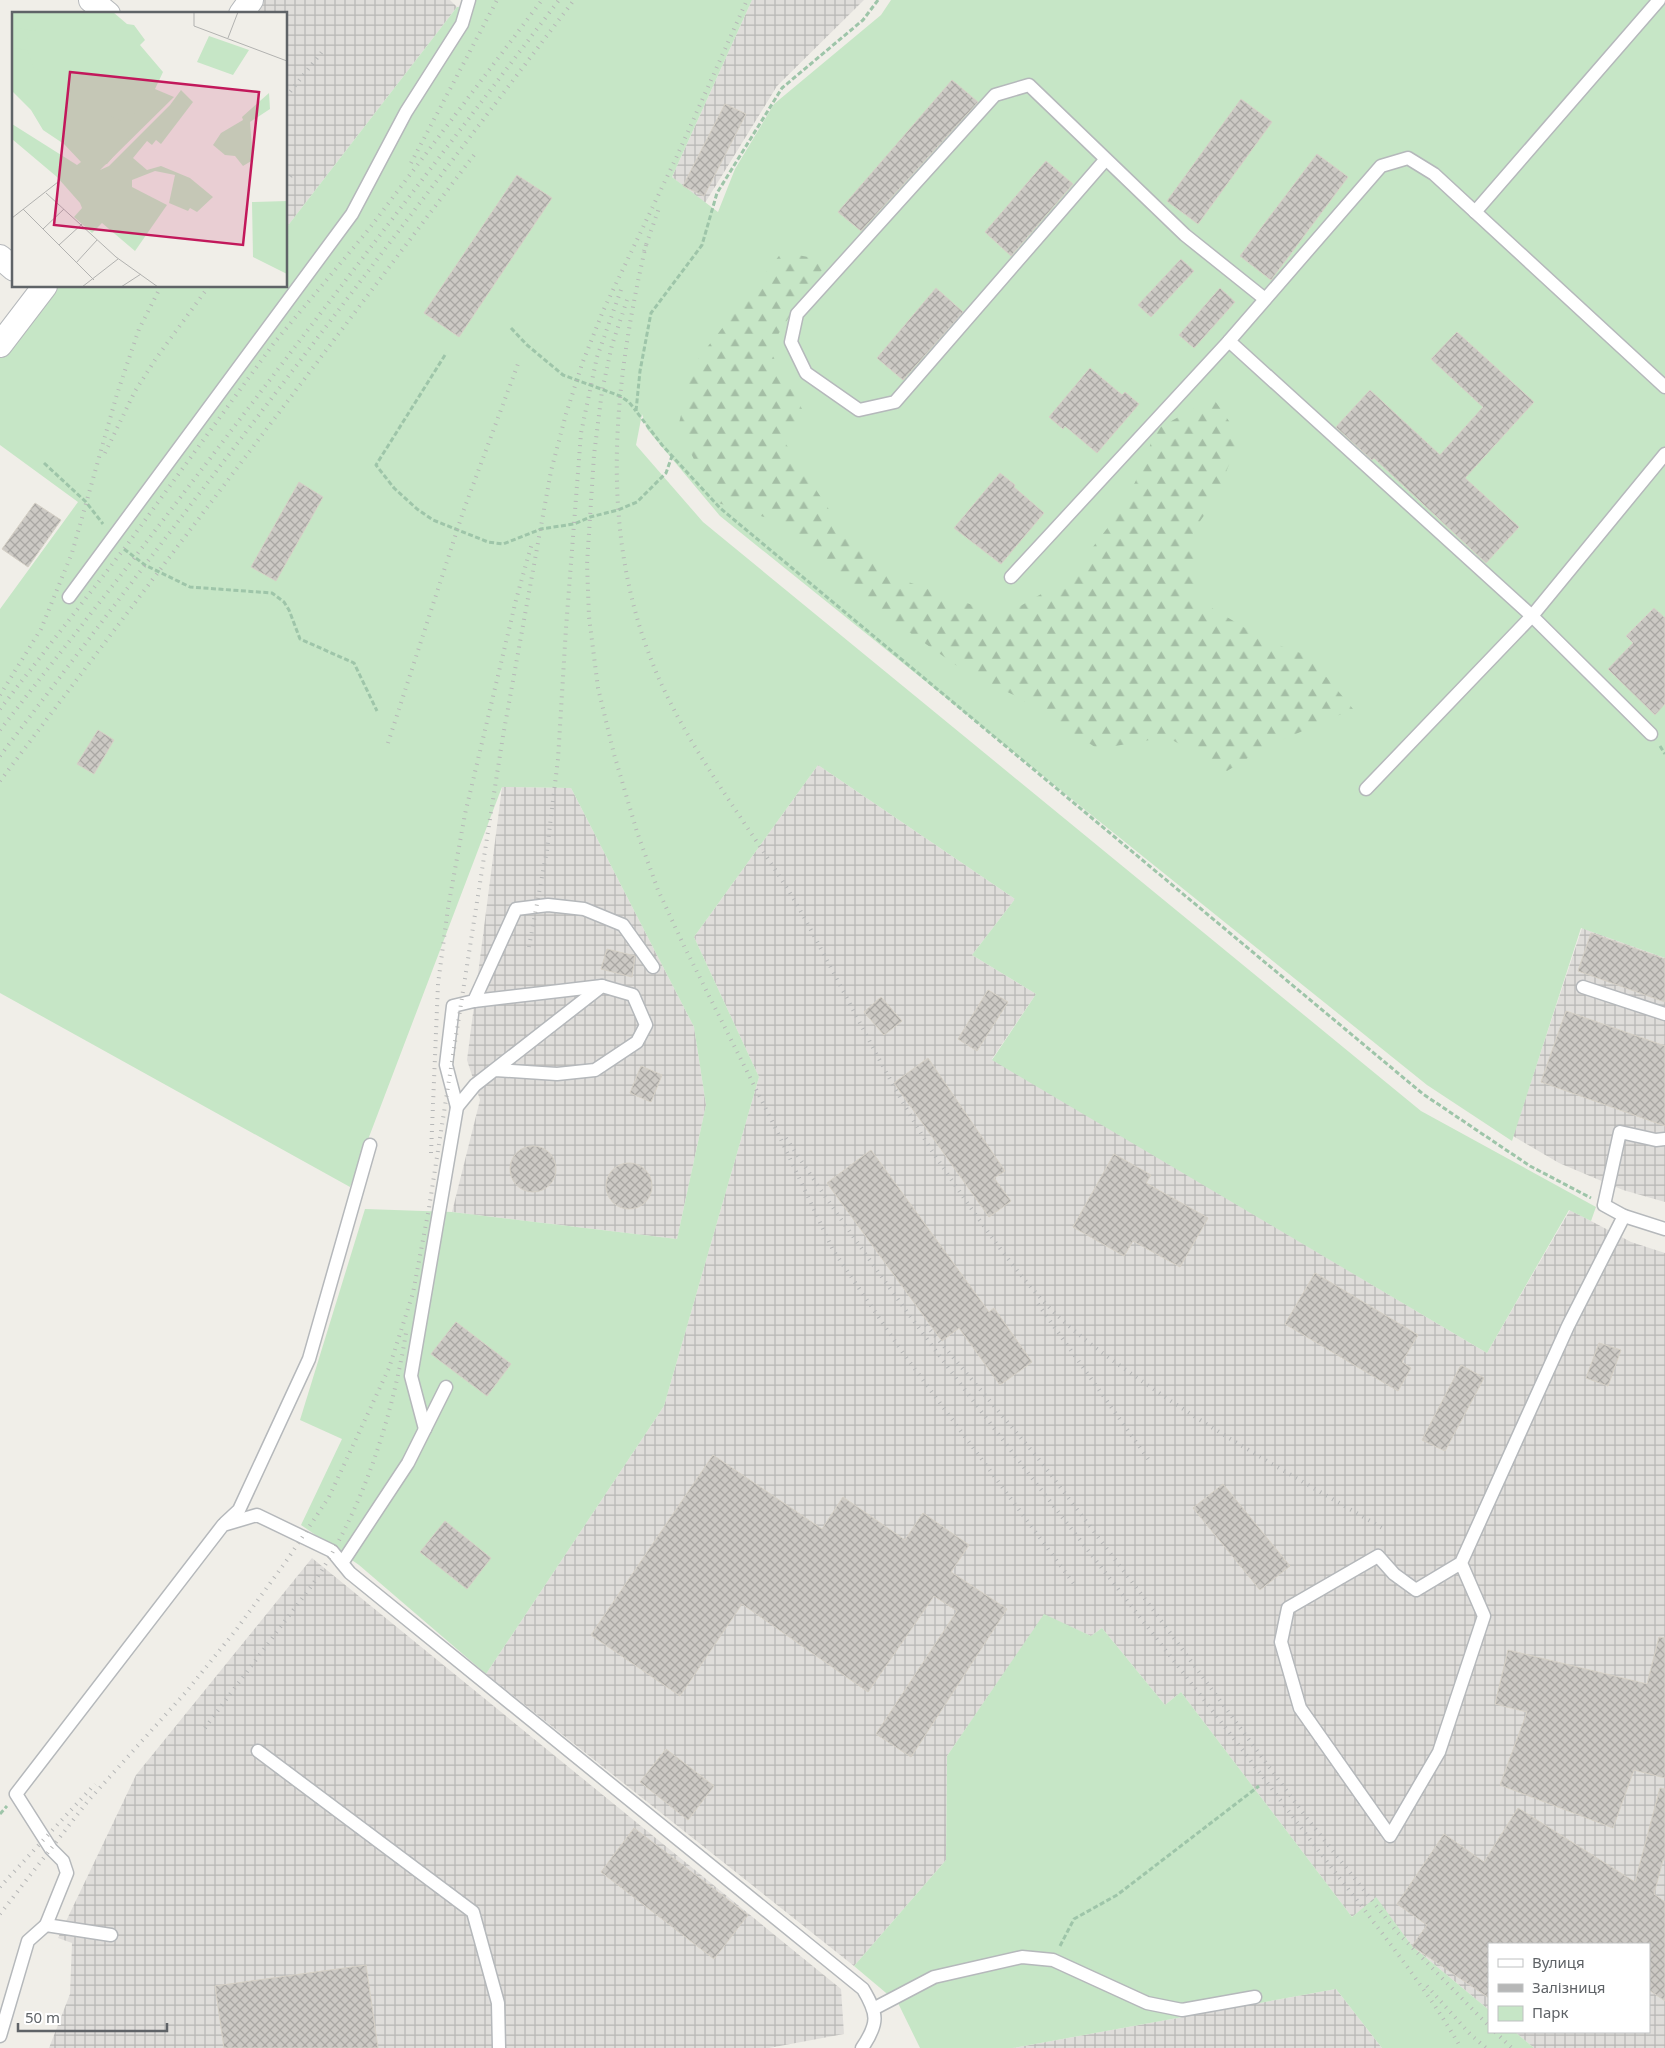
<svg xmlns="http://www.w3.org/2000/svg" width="1665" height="2048" font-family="'Noto Sans',sans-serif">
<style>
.industrial{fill:url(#industrial-grid)}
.green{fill:#c6e6c6}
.forest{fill:url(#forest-firs)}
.building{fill:url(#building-cross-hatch);stroke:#d5d0c6}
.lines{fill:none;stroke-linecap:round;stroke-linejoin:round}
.lane-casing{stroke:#b5b8bb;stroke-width:15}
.street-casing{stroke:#b5b8bb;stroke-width:26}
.path{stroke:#9ec5a9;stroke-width:3;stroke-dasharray:5 2.5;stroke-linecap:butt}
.lane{stroke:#fff;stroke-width:12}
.street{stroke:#fff;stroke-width:24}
.rail{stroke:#b6b7b7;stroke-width:4;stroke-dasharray:1 6;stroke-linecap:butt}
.inset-road{fill:none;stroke:#b2b2b0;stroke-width:1}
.view{fill:#c2185b;fill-opacity:0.15;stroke:#c2185b;stroke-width:2.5}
.inset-edge{fill:none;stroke:#5f6367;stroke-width:2.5}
</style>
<defs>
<pattern id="industrial-grid" width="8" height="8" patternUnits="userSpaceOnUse" patternTransform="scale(1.25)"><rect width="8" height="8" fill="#dfddda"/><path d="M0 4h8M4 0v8" fill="none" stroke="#b8b7b5"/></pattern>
<pattern id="forest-firs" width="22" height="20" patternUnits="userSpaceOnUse" patternTransform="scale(1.25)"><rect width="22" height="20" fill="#c6e6c6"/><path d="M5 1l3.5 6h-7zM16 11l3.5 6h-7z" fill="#a4bea5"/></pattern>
<pattern id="building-cross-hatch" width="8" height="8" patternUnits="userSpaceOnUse" patternTransform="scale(1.25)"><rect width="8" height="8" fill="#ccc9c4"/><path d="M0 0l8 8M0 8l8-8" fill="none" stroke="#a9a7a3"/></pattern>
</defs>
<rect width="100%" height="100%" fill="#f0eee8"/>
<g class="industrial">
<path d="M260 0H450L457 7 286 228V14H250Z"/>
<path d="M752 0H864L777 86 705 203 672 177Z"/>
<path d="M818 765 1015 899 972 955 1036 994 992 1059 1487 1353 1570 1210 1631 1242 1665 1253V2048H1534L1515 2032H1649V1944H1489V2010L1412 1946 1376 1898 1352 1917 1181 1692 1165 1705 1102 1628 1091 1636 1044 1615 947 1756 946 1860 854 1966 486 1674 664 1406 759 1077 694 937Z"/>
<path d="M502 787 571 788 694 1027 706 1105 677 1239 452 1212 480 1100 467 1060Z"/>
<path d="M1582 928 1665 958V1202L1623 1190 1559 1163 1513 1136Z"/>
<path d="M312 1558 841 1989 844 2034 769 2048H49L70 1994 72 1943 58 1938 136 1775Z"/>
<path d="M1336 1989 1382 2048H1013Z"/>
</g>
<g class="green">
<path d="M470 0H752L672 177 718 212 735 169 774 104 881 15 891 0H1665V958L1581 928 1512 1141 1427 1085 720 516 647 429 642 414 636 445 703 522 1421 1111 1596 1207 1591 1221 1569 1210 1487 1353 992 1060 1036 994 972 955 1015 899 818 765 694 937 759 1077 664 1406 486 1674 359 1565 301 1525 342 1439 300 1420 365 1209 452 1212 677 1239 706 1105 694 1027 571 788 502 787 350 1187 0 993V609L78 502 0 445V353L47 286H286V228L457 7 466 6Z"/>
<path d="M1044 1614 1091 1636 1102 1628 1165 1705 1181 1692 1352 1917 1376 1897 1412 1946 1489 2010V2032H1515L1534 2048H1382L1336 1989 1013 2048H920L898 2003 854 1966 946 1860 947 1756Z"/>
</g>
<path class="forest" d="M782 252 829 261 801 298 769 349 802 409 784 441 851 543 900 579 1003 616 1069 578 1119 513 1144 465 1155 430 1213 398 1240 437 1215 500 1193 531 1195 598 1267 641 1309 656 1353 709 1264 748 1227 771 1167 737 1098 749 1016 696 970 675 849 590 787 524 715 502 678 427 694 364Z"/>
<g class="building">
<path d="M952 80 978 102 861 231 838 212Z"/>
<path d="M1241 99 1272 122 1198 224 1167 201Z"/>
<path d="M725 104 746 114 704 196 683 186Z"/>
<path d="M1317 154 1348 177 1271 280 1240 256Z"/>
<path d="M1046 161 1073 184 1011 256 985 232Z"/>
<path d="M517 175 552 198 459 337 424 313Z"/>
<path d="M1181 259 1194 271 1151 317 1138 305Z"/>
<path d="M936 288 963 312 903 380 877 358Z"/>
<path d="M1220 288 1235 302 1194 348 1179 335Z"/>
<path d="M1457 332 1534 402 1465 478 1519 527 1486 563 1374 458 1372 460 1336 427 1370 390 1440 455 1483 407 1431 359Z"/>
<path d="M1090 368 1122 395 1125 392 1139 404 1097 453 1065 426 1063 429 1049 417Z"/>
<path d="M1000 473 1015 485 1014 487 1044 513 1001 564 954 528Z"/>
<path d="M299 482 323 497 276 581 251 567Z"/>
<path d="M35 503 61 520 28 567 2 549Z"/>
<path d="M1654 608 1665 618V704L1655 715 1608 669 1633 643 1626 636Z"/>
<path d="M98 730 114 740 94 774 77 764Z"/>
<path d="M1591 933 1665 959V1002L1578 971Z"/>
<path d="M607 949 635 956 632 977 601 969Z"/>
<path d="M988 990 1008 1002 977 1051 958 1039Z"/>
<path d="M881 997 902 1021 884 1035 864 1012Z"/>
<path d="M1566 1011 1665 1046V1126L1541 1082Z"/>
<path d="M928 1058 1005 1171 994 1178 1011 1201 989 1217 894 1083Z"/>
<path d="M641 1066 662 1075 651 1102 630 1093Z"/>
<circle cx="533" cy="1169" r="23"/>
<path d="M871 1150 989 1312 994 1308 1032 1362 1000 1385 959 1328 942 1341 827 1183Z"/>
<path d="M1114 1154 1151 1175 1146 1183 1208 1218 1180 1267 1133 1241 1124 1256 1073 1227Z"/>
<circle cx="629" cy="1186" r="23"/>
<path d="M1315 1273 1418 1335 1402 1362 1411 1368 1398 1391 1285 1324Z"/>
<path d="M456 1322 511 1364 487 1396 431 1354Z"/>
<path d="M1599 1343 1621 1350 1608 1386 1586 1378Z"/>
<path d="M1461 1365 1484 1378 1445 1451 1422 1440Z"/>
<path d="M713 1455 822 1529 843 1497 905 1540 923 1513 969 1545 951 1572 1007 1609 911 1757 876 1734 957 1611 934 1596 868 1692 742 1604 680 1696 591 1635Z"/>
<path d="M1223 1484 1290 1566 1260 1590 1193 1508Z"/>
<path d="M445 1521 491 1558 467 1589 420 1552Z"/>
<path d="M1659 1637 1665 1638V1778L1634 1770 1613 1828 1500 1785 1527 1712 1495 1704 1508 1650 1647 1684Z"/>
<path d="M666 1749 714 1786 688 1820 640 1782Z"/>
<path d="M1660 1788 1665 1789V1860H1663L1654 1894 1665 1902V2001L1649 1990V1944H1489V1998L1412 1946 1427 1925 1397 1904 1444 1834 1484 1862 1518 1808 1635 1882Z"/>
<path d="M634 1828 748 1915 714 1959 601 1872Z"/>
<path d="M366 1965 378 2048H224L215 1986Z"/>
</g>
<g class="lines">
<defs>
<g id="lane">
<path d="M1106 159 895 402 859 410 806 373 791 342 797 314 995 95 1029 85 1185 235 1265 299"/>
<path d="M1475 212 1659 0"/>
<path d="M1229 341 1532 616 1651 734"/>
<path d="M1011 577 1229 341 1381 166 1408 158 1434 174 1665 387"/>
<path d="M69 597 352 214 406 112 462 24 469 0"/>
<path d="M1366 789 1532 616 1665 454"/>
<path d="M1583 987 1665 1014"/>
<path d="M474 1001 602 986"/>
<path d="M457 1107 446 1065 453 1006 474 1001 516 909 548 905 584 909 623 925 653 967"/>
<path d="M1665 1139 1656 1140 1620 1132 1604 1205 1624 1216 1665 1229"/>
<path d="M425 1429 411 1376 457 1107 475 1085 602 986 633 995 646 1025 637 1042 595 1070 557 1074 495 1070"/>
<path d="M225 1523 239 1510 309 1359 370 1145"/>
<path d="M342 1563 408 1463 446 1387"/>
<path d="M1461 1563 1416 1590 1394 1574 1378 1556 1288 1608 1281 1642 1300 1708 1390 1836 1439 1752 1484 1616 1461 1563 1568 1326 1624 1216"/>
<path d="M258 1751 473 1912 498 2003 499 2048"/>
<path d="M46 1925 67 1873 63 1861 51 1849 16 1794 223 1525 257 1515 332 1551 350 1573 863 1989C878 2014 879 2023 862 2048"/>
<path d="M875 2008 934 1977 1022 1957 1053 1960 1147 2003 1182 2010 1255 1997"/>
<path d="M0 2036 28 1941 46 1925 111 1935"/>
</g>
<g id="street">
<path d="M91 0 108 14"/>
<path d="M241 14 251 0"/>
<path d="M0 257 14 269"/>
<path d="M0 345 45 286"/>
</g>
</defs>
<use href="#lane" class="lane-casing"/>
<use href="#street" class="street-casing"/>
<g class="path">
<path d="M878 0 863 20 782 88 717 193 702 245 651 313 640 371 636 411 662 445 720 508 1423 1094 1530 1166 1591 1198"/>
<path d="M511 328 527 345 563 375 620 396 629 402 636 411"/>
<path d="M445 355 376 465 394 488 417 509 433 520 488 542 503 544 541 529 574 524 590 517 618 510 637 502 666 473 672 456"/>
<path d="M44 463 86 502 103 524"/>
<path d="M124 549 145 565 190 587 272 593 284 602 289 610 300 639 354 663 377 711"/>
<path d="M1660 746 1665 754"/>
<path d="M0 1814 7 1806"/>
<path d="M1060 1946 1074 1919 1117 1895 1259 1786"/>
</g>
<use href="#lane" class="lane"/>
<use href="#street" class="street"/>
<g class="rail">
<path d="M286 97 325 48"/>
<path d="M411 163 497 0"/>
<path d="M286 182 294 172"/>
<path d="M646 245C610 400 596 557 671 704 705 770 751 830 790 893 801 911 811 930 821 949 857 1016 891 1086 932 1151 944 1169 956 1186 968 1204 993 1239 1017 1273 1046 1304 1075 1335 1112 1360 1146 1384 1222 1437 1304 1482 1384 1529"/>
<path d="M644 251 659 208"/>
<path d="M627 300 612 345 602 391 594 455 587 564 589 617 598 688 614 754 637 832 658 890 684 946 777 1131 833 1250 903 1353 1074 1584"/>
<path d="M105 453 135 391 157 357 209 286"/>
<path d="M0 695 41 629 72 553 117 394 139 329 161 286"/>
<path d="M0 709 124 549 274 343 369 229 542 0"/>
<path d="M0 730 135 557 559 0"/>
<path d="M388 743 463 512 518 364"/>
<path d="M0 756 574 0"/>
<path d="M0 781 474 155"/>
<path d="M529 947 547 850 558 759 566 628 581 433 597 357 622 287"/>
<path d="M786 1138C933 1361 1105 1568 1266 1781 1298 1824 1330 1866 1363 1908 1397 1953 1433 1999 1461 2048"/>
<path d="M431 1153 438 984 448 908 465 814 516 600 532 543"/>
<path d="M1038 1304 1151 1463"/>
<path d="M926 1325 1042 1463 1154 1611 1306 1817 1397 1932 1489 2026"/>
<path d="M205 1728C229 1695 254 1663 278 1630 290 1614 303 1598 315 1581 363 1508 392 1419 406 1333"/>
<path d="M0 1887 95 1784"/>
<path d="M0 1914 88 1801 186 1692 236 1630 287 1560 329 1497 389 1368 413 1293 429 1208 503 736 551 471 566 414 582 364 603 311 677 156 747 0"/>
<path d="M1427 1986 1470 2034 1486 2048"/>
<path d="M1495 2032 1512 2048"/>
</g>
</g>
<g transform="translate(12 12)">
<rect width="275" height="275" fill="#f0eee8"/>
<path d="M0 0H101L115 12 122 13 133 28 128 33 151 60 143 77 162 85 88 158 97 154 158 93 169 78 181 90 149 132 144 128 140 133 135 129 121 146 135 158 149 154 178 166 201 185 185 200 178 196 176 199 157 191 163 163 143 159 120 168V175L155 193 123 239 90 211 80 221 62 205 70 196 68 191 45 165 0 127V112L65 153 69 150 52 132 31 118 19 98 0 79ZM197 24 237 38 221 63 185 50ZM257 81 258 97 238 110 241 148 231 154 223 144 213 143 201 133 209 121 231 108 230 105ZM275 189V262L241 245 240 190Z" fill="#c6e6c6"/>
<path d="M8 0H25L39 28 33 33 26 27 15 26 12 35 2 36 15 38 22 56 33 62 13 79 30 102 19 97 0 78V10L4 16 24 19 17 2 8 5ZM121 96 125 108 122 120 95 152 83 153 73 144 74 140 82 146 91 145 101 140 109 127 91 106 95 103 109 109Z" fill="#c6e6c6"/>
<path class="inset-road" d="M182 0V14L275 49M216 26 226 0M34 181 104 245 146 275M11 197 82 268M0 206 46 170M31 217 52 197M47 233 70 212M64 251 85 228M70 275 106 247M109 275 129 262"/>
<path class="view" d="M58 60 247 80 231 233 42 213Z"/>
<rect width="275" height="275" class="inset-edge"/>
</g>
<rect x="1488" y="1943" width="162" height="90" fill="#ffffff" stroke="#bfc1c2"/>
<rect x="1498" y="1959" width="25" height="8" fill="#ffffff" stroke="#bfc1c2"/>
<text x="1532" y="1968" font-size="15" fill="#5f6367">Вулиця</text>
<rect x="1498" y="1984" width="25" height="8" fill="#b6b7b7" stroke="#bfc1c2"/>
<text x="1532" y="1993" font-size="15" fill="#5f6367">Залізниця</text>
<rect x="1498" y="2006" width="25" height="15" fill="#c6e6c6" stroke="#bfc1c2"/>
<text x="1532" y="2018" font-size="15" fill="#5f6367">Парк</text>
<path d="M18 2023v8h149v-8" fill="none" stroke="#5f6367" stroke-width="2.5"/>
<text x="25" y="2023" font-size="15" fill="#5f6367" stroke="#ffffff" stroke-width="4" paint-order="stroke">50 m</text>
</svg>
